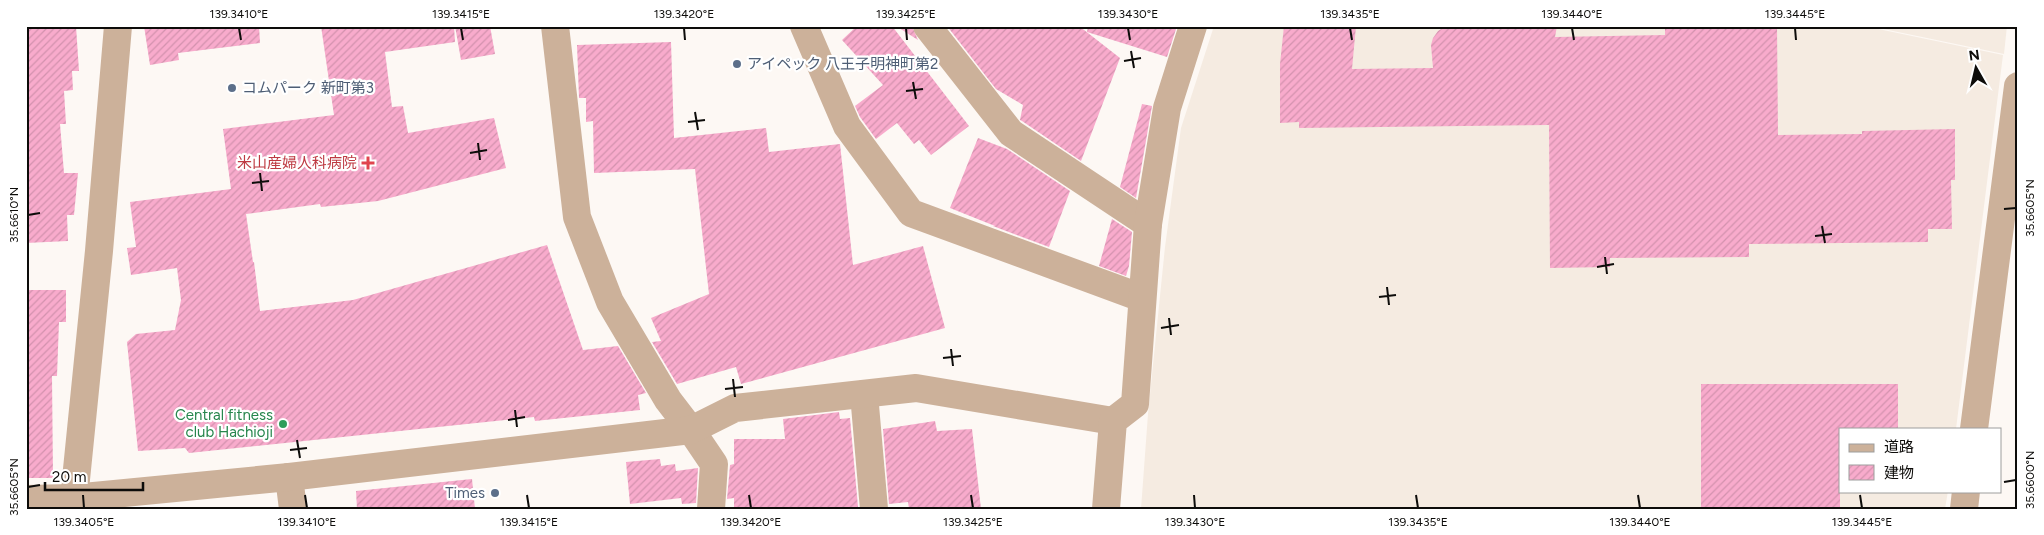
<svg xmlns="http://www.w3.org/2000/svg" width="2044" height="535" font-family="Figtree,'Noto Sans JP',sans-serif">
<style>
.built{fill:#f5ebe1}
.building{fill:url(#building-hatch)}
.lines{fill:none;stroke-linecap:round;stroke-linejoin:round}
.minor{stroke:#ccb19a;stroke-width:28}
.ticks{fill:none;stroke:#0d0c0a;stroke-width:2}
.service-dot{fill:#5c6f8a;stroke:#fff;stroke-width:2}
.health-dot{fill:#e0444e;stroke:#fff;stroke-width:2}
.leisure-dot{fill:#2e9e5b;stroke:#fff;stroke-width:2}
.labels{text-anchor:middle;stroke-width:4.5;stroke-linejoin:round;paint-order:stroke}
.service-label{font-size:15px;fill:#4e5e75;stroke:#fff;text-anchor:start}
.health-label{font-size:15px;fill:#be3a42;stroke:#fff;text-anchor:end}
.leisure-label{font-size:15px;fill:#27864d;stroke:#fff;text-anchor:end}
.neatline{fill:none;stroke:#0d0c0a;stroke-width:2}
.ticks-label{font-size:12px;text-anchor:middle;fill:#0d0c0a}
</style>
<defs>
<pattern id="building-hatch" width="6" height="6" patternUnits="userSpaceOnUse" patternTransform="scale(1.25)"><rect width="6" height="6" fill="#f8abcc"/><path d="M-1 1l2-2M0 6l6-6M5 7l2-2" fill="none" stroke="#d392ae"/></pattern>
</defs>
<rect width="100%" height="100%" fill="#fdf8f4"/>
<g class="built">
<path d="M1214 26H1864L2003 55 1956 429H1840V491H1948L1945 509H1141L1148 414 1165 247 1181 128Z"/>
<path d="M1869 26H2007L2004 54Z"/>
</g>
<g class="building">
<path d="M26 26H76L79 71H72L73 90 64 91 66 124H60L64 173H78L74 215H67L68 241 26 243Z"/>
<path d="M144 26H259L260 43 178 53 179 60 150 65Z"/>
<path d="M321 26H454L455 42 385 52 392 107 403 106 408 133 494 118 506 168 378 201 321 207 320 204 246 214 253 262H254L260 311 353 300 547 245 583 350 618 346 646 393 638 395 640 410 535 421 534 417 189 453 185 448 138 451 127 342 136 334 175 330 181 300 177 268 131 275 127 248 136 247 130 202 231 189 223 129 334 115Z"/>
<path d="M455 26H490L495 54 461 60Z"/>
<path d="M857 26H892L969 126 931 155 919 140 914 144 897 123 876 139 860 117 855 106 883 85 842 40Z"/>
<path d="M896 26H912L918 40Z"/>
<path d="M947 26H1079L1120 58 1081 161 1022 121 1020 120 1023 105 996 89Z"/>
<path d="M1088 26H1177L1167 57 1087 32Z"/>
<path d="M1284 26H1356L1352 69 1433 68 1431 45 1433 38 1438 31 1446 26H1557L1555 37 1665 35V26H1777L1778 135 1862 134V131L1955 129V180H1951L1952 229H1928V242L1749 244V257L1610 258V267L1550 268 1549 125 1299 128V122L1280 123V64Z"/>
<path d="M671 42 674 138 766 128 769 152 840 144 853 265 923 246 945 328 741 384 736 367 677 384 652 342 661 341 651 318 709 294 695 169 594 173 593 121 586 122V98H579L577 45Z"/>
<path d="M1142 104 1152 106 1136 198 1120 187Z"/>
<path d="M978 138 1007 149 1070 191 1049 247 993 226H995L950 208Z"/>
<path d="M1112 219 1132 232 1129 266 1126 276 1099 266Z"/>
<path d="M26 290H66V322H59L57 376H52L53 478H26Z"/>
<path d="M1701 384H1898V429H1840V507H1701Z"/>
<path d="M839 412 840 419 850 418 858 507 836 509H734V498L727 499 730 465 734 464V439H785L783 419Z"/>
<path d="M935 421 937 431 972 429 981 509H909L908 502 889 504 883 429Z"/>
<path d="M660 459 661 466 675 464 676 471 698 468 696 503 682 504 681 498 630 504 626 462Z"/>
<path d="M472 479 475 509H357L356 491Z"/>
</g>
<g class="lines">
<g class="minor">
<path d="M555 26 577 217 610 302 668 400 691 430 714 464 711 509"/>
<path d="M804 26 847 126 911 213 1142 298"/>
<path d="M927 26 1011 133 1148 224"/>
<path d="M864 394 874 509"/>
<path d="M1974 429 2018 86"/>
<path d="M289 477 293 509"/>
<path d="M26 499 73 498 289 477 691 430 735 408 916 388 1113 421"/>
<path d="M73 509 99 251 118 26"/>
<path d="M1106 509 1113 421 1135 404 1148 224 1167 108 1193 26"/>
<path d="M1964 509 1966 491"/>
</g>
</g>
<path class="ticks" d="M239 28 241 40M461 28 463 40M684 28 685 40M906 28 907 40M1128 28 1130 40M1350 28 1352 40M1572 28 1574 40M1795 28 1796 40M1131 51 1134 68M1124 61 1141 58M913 82 916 99M906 91 923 89M695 112 698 130M688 122 705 120M478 143 480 160M470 153 487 150M260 173 262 191M252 183 269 181M2004 209 2016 208M28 215 40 213M1822 226 1825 243M1815 236 1832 234M1605 257 1607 274M1597 267 1614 264M1387 287 1389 305M1379 297 1396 295M1169 318 1171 335M1161 328 1179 325M951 349 953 366M943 358 961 356M733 379 735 397M725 389 743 387M515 410 517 427M508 420 525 417M297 440 300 458M290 450 307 448M2004 482 2016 480M28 487 40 485M83 495 84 508M305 495 307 508M527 495 529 508M749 495 751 508M971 495 973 508M1194 495 1195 508M1416 495 1418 508M1638 495 1640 508M1860 495 1862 508"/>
<g class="service-dot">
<circle cx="737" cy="64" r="5"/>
<circle cx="232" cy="88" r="5"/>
<circle cx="495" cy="493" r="5"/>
</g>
<path class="health-dot" d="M365.5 155.5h5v5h5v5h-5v5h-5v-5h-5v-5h5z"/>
<circle class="leisure-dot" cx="283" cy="424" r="5"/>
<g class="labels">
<g class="service-label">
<text x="747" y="69">アイペック 八王子明神町第2</text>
<text x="242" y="93">コムパーク 新町第3</text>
<text x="485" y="498" text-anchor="end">Times</text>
</g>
<g class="health-label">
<text x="357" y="168">米山産婦人科病院</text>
</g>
<g class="leisure-label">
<text x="273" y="420">Central fitness<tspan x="273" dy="17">club Hachioji</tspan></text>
</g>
</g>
<rect width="2044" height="535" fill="none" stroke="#ffffff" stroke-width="55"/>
<rect x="1839" y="428" width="162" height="65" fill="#ffffff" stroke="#9e9e9d"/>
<rect x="1849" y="444" width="25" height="8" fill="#ccb19a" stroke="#9e9e9d"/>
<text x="1884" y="452" font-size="15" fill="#0d0c0a">道路</text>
<rect x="1849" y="465" width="25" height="15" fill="url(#building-hatch)" stroke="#9e9e9d"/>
<text x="1884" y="478" font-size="15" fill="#0d0c0a">建物</text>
<g transform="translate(1976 68) rotate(352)" stroke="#ffffff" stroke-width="4" paint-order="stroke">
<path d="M0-4L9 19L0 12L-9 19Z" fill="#0d0c0a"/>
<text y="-8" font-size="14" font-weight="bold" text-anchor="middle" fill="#0d0c0a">N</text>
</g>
<path d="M45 482v8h98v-8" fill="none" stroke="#0d0c0a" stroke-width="2.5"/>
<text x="52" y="482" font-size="15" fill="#0d0c0a" stroke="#ffffff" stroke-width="4" paint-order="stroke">20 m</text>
<rect x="28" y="28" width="1988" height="480" class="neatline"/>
<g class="ticks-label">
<text x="239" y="18">139.3410°E</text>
<text x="461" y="18">139.3415°E</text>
<text x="684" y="18">139.3420°E</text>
<text x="906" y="18">139.3425°E</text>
<text x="1128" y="18">139.3430°E</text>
<text x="1350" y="18">139.3435°E</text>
<text x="1572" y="18">139.3440°E</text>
<text x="1795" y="18">139.3445°E</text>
<text transform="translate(2030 208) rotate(-90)" y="4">35.6605°N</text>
<text transform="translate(14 215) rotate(-90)" y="4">35.6610°N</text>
<text transform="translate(2030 480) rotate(-90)" y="4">35.6600°N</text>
<text transform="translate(14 487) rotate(-90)" y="4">35.6605°N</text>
<text x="84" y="526">139.3405°E</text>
<text x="307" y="526">139.3410°E</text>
<text x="529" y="526">139.3415°E</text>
<text x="751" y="526">139.3420°E</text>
<text x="973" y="526">139.3425°E</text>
<text x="1195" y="526">139.3430°E</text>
<text x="1418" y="526">139.3435°E</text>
<text x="1640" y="526">139.3440°E</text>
<text x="1862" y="526">139.3445°E</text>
</g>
</svg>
